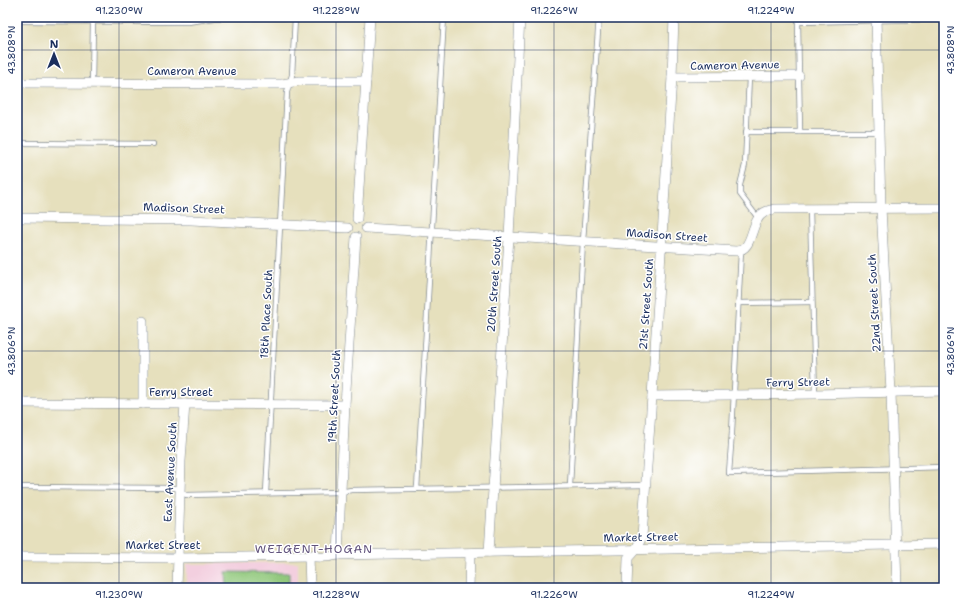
<svg xmlns="http://www.w3.org/2000/svg" width="961" height="605" font-family="'Shantell Sans',sans-serif">
<style>
.built{fill:#f3cfdf}
.green{fill:#91c87b;stroke:#567c6c}
.lines{fill:none;stroke-linecap:round;stroke-linejoin:round}
.service-casing{stroke:#80888e;stroke-width:6}
.minor-casing{stroke:#80888e;stroke-width:10}
.service{stroke:#fff;stroke-width:4.5}
.minor{stroke:#fff;stroke-width:9}
.ticks{fill:none;stroke:#1b2f5e;stroke-width:1;stroke-opacity:0.45}
.labels{text-anchor:middle;stroke-width:3;stroke-linejoin:round;paint-order:stroke}
.street-label{font-size:11px;fill:#1b2f5e;stroke:#fff}
.neighbourhood-label{font-size:12px;letter-spacing:1px;fill:#62547d;stroke:#fff}
.neatline{fill:none;stroke:#1b2f5e;stroke-width:1.5}
.ticks-label{font-size:10px;text-anchor:middle;fill:#1b2f5e}
</style>
<rect width="100%" height="100%" fill="#fff"/>
<filter id="ink" filterUnits="userSpaceOnUse"><feTurbulence type="fractalNoise" baseFrequency=".025" numOctaves="2"/><feDisplacementMap in="SourceGraphic" scale="8" xChannelSelector="R" yChannelSelector="G"/><feConvolveMatrix kernelMatrix="1 2 1 2 8 2 1 2 1" color-interpolation-filters="sRGB"/></filter>
<filter id="wash" filterUnits="userSpaceOnUse"><feTurbulence type="fractalNoise" baseFrequency=".012" numOctaves="4" result="noise"/><feDisplacementMap in="SourceGraphic" scale="16" xChannelSelector="R" yChannelSelector="G"/><feGaussianBlur stdDeviation="0.9" result="paint"/><feColorMatrix in="noise" values="0 0 0 0 0 0 0 0 0 0 0 0 0 0 0 0 0 1.4 0 .05"/><feComposite in="paint" operator="in"/></filter>
<g filter="url(#wash)">
<rect width="100%" height="100%" fill="#e6e0bd"/>
<path class="built" d="M298 562V588H186L187 564Z"/>
<path class="green" d="M226 572 289 573V588H227Z"/>
</g>
<g filter="url(#ink)">
<g class="lines">
<defs>
<g id="service">
<path d="M17 21 188 22 215 18H295L292 75 287 92 266 493"/>
<path d="M749 77 745 165 740 185V194L758 218"/>
<path d="M92 83 93 22"/>
<path d="M746 132H879"/>
<path d="M800 132 798 22 944 19"/>
<path d="M17 143 153 144"/>
<path d="M810 209 815 394"/>
<path d="M741 251 732 432 729 473 944 467"/>
<path d="M738 303 812 302"/>
<path d="M570 486 583 241 599 17"/>
<path d="M17 487 176 488 186 495 341 492 351 490 646 485"/>
<path d="M417 489 444 17"/>
</g>
<g id="minor">
<path d="M876 17 881 208 891 392 897 588"/>
<path d="M672 77 799 76"/>
<path d="M17 83 282 84 299 81H366"/>
<path d="M19 218 191 220 348 228"/>
<path d="M357 219 370 17"/>
<path d="M366 228 736 251C755 250 749 220 765 212 768 210 772 210 774 209L944 208"/>
<path d="M652 396 815 394 944 391"/>
<path d="M17 403 345 405"/>
<path d="M143 404V321"/>
<path d="M489 552 509 237 520 17"/>
<path d="M338 555 345 405 356 237"/>
<path d="M309 556C320 558 328 558 338 555L944 544"/>
<path d="M309 556 310 588"/>
<path d="M17 557 178 558 309 556 315 554"/>
<path d="M177 588 181 461 185 404"/>
<path d="M469 588 470 553"/>
<path d="M627 588 628 558 636 549 642 537 652 396 672 77 674 17"/>
</g>
</defs>
<use href="#service" class="service-casing"/>
<use href="#minor" class="minor-casing"/>
<use href="#service" class="service"/>
<use href="#minor" class="minor"/>
</g>
</g>
<path class="ticks" d="M119 17V588M336 17V588M554 17V588M771 17V588M17 50H944M17 351H944"/>
<g class="labels">
<g class="street-label">
<text transform="translate(735 65) rotate(-1)" y="4">Cameron Avenue</text>
<text x="192" y="75">Cameron Avenue</text>
<text transform="translate(184 208) rotate(2)" y="4">Madison Street</text>
<text transform="translate(667 235) rotate(4)" y="4">Madison Street</text>
<text transform="translate(494 284) rotate(-86)" y="4">20th Street South</text>
<text transform="translate(874 303) rotate(-93)" y="4">22nd Street South</text>
<text transform="translate(646 304) rotate(-86)" y="4">21st Street South</text>
<text transform="translate(266 314) rotate(-87)" y="4">18th Place South</text>
<text transform="translate(798 382) rotate(-1)" y="4">Ferry Street</text>
<text x="181" y="396">Ferry Street</text>
<text transform="translate(334 396) rotate(-87)" y="4">19th Street South</text>
<text transform="translate(170 472) rotate(-87)" y="4">East Avenue South</text>
<text transform="translate(641 537) rotate(-1)" y="4">Market Street</text>
<text x="163" y="549">Market Street</text>
</g>
<g class="neighbourhood-label">
<text x="314" y="553">WEIGENT-HOGAN</text>
</g>
</g>
<rect width="961" height="605" fill="none" stroke="#fff" stroke-width="44"/>
<g transform="translate(54 54)" stroke="#ffffff" stroke-width="3" paint-order="stroke">
<path d="M0-3L7 15L0 10L-7 15Z" fill="#1b2f5e"/>
<text y="-6" font-size="11" font-weight="bold" text-anchor="middle" fill="#1b2f5e">N</text>
</g>
<rect x="22" y="22" width="917" height="561" class="neatline"/>
<g class="ticks-label">
<text x="119" y="14">91.230°W</text>
<text x="336" y="14">91.228°W</text>
<text x="554" y="14">91.226°W</text>
<text x="771" y="14">91.224°W</text>
<text transform="translate(11 50) rotate(-90)" y="4">43.808°N</text>
<text transform="translate(950 50) rotate(-90)" y="4">43.808°N</text>
<text transform="translate(11 351) rotate(-90)" y="4">43.806°N</text>
<text transform="translate(950 351) rotate(-90)" y="4">43.806°N</text>
<text x="119" y="598">91.230°W</text>
<text x="336" y="598">91.228°W</text>
<text x="554" y="598">91.226°W</text>
<text x="771" y="598">91.224°W</text>
</g>
</svg>
